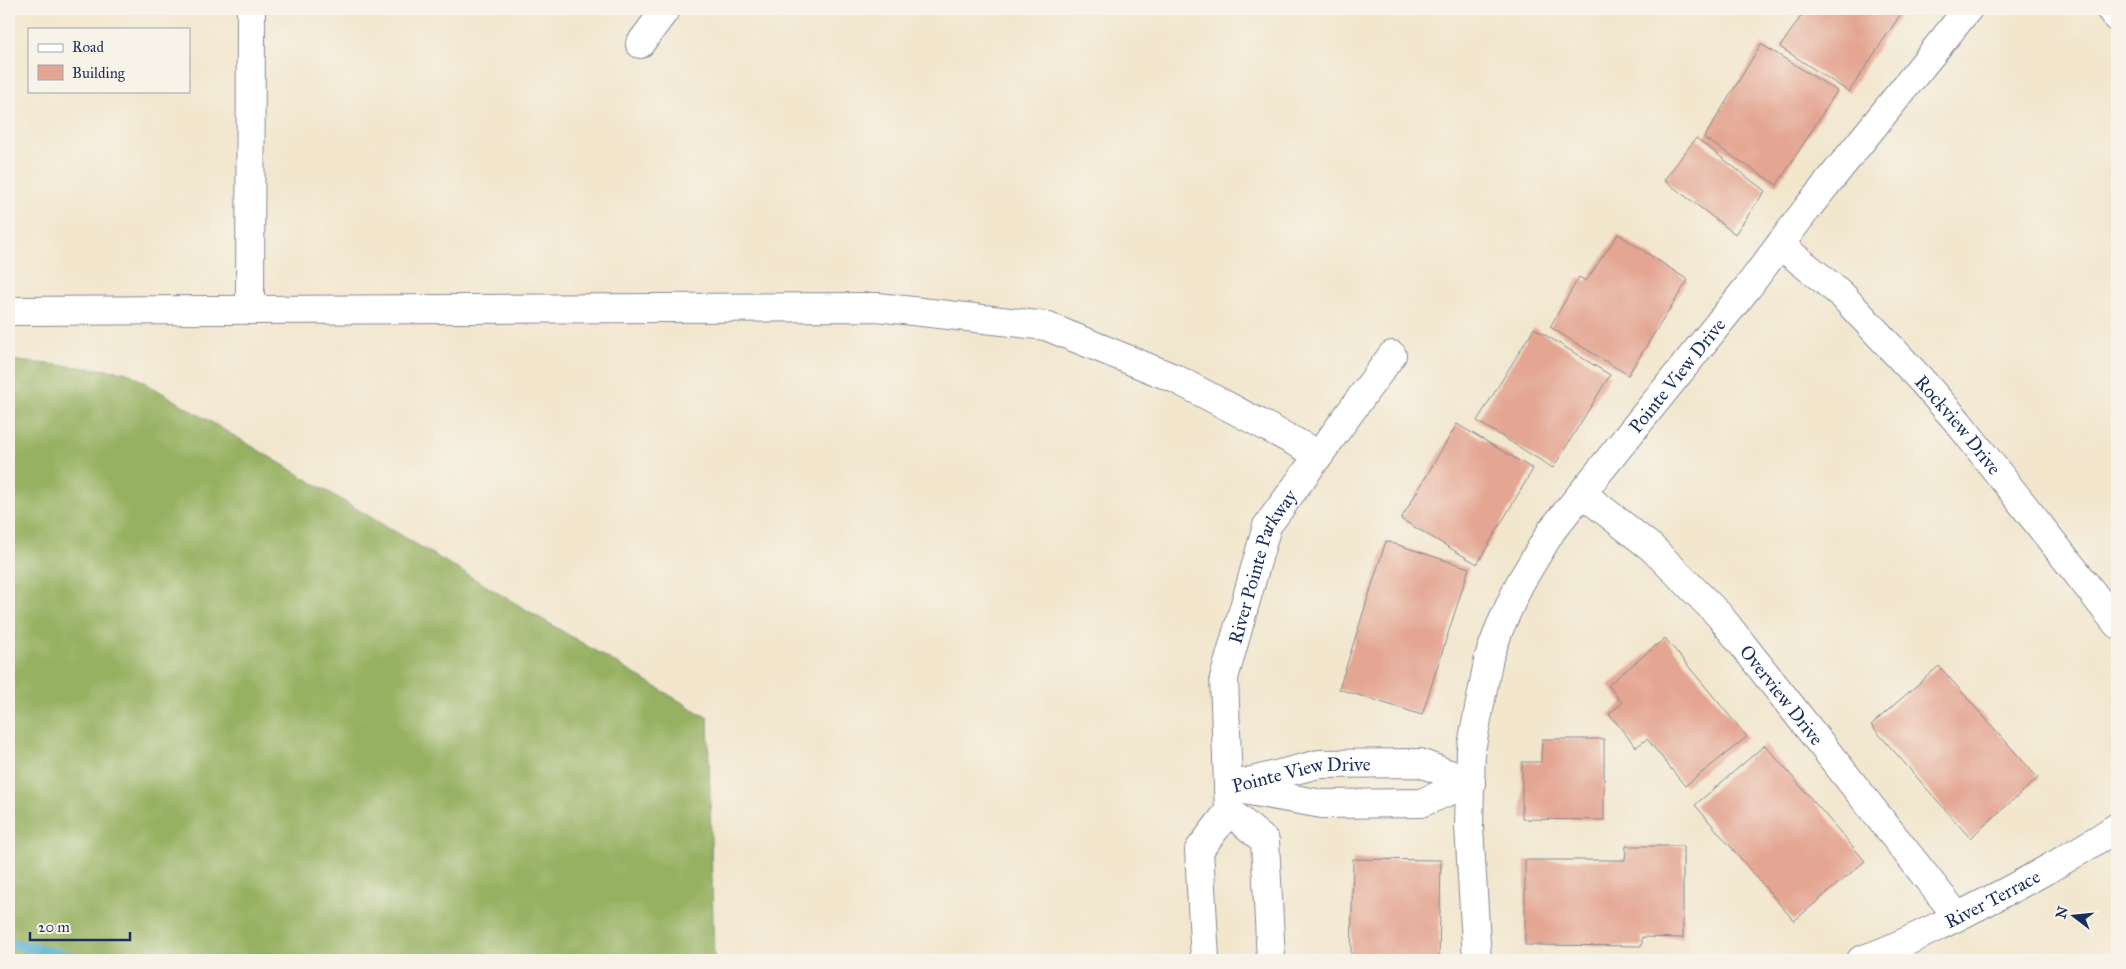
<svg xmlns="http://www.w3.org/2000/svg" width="2126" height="969" font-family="'IM FELL Great Primer',serif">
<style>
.forest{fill:#96b162;stroke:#587060}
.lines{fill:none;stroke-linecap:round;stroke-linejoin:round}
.stream{stroke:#53b2d1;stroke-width:10}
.building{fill:#e4a592}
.street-casing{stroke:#868a96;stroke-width:30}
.street{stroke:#fff;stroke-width:28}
.labels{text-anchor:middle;stroke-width:4;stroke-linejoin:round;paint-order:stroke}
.street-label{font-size:19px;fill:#1b2f5e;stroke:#f7f3e8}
</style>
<rect width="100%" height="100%" fill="#f7f3e8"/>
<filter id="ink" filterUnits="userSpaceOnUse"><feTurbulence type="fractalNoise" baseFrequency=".02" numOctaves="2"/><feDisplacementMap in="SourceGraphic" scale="10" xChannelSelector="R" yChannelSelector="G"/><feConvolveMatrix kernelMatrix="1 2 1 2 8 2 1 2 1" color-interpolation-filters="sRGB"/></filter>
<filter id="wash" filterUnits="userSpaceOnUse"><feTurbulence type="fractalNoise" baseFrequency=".0096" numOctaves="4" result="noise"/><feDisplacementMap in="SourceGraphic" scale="20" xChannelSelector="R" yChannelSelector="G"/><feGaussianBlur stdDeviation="1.12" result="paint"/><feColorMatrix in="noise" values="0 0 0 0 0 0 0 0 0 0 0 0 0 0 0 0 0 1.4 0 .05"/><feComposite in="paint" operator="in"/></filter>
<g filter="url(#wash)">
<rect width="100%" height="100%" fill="#f2e6cd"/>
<path class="forest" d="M9 360 127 372 708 718 714 960H9Z"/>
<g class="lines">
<path class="stream" d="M9 943 87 960"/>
</g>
<g id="blocks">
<g class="building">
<path d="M1806 9H1904L1849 92 1780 47Z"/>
<path d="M1761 44 1837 91 1777 185 1704 138Z"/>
<path d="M1696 138 1765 191 1735 234 1664 180Z"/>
<path d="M1618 234 1688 280 1628 375 1550 327 1579 277 1586 281Z"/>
<path d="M1534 328 1610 375 1553 468 1477 421Z"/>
<path d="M1457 424 1533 469 1477 564 1401 519Z"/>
<path d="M1386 541 1469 568 1422 715 1339 689Z"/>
<path d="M1665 638 1747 737 1685 786 1647 739 1636 747 1609 714 1622 703 1608 685Z"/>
<path d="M1939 666 2038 778 1970 838 1871 725Z"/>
<path d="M1542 739H1604V820L1522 819V762H1541Z"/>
<path d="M1765 745 1865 861 1794 921 1695 805Z"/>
<path d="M1626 846H1683V938L1642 937V946L1525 945V860H1625Z"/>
<path d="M1353 859 1441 860 1439 960H1351Z"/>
</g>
</g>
</g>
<g filter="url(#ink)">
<use href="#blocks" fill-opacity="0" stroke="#868a96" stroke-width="1"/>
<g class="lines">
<defs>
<g id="street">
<path d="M2110 9 2117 18"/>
<path d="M640 44 666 9"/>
<path id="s1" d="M1780 245 1841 294 1922 381 1958 422 2117 624"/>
<path d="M250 310 251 9"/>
<path d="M9 311 877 307 1046 326 1176 379 1320 455"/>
<path id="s2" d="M1583 494 1652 548 1719 615 1957 916"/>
<path id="s3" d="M1228 787 1319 764 1420 763 1471 782"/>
<path d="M1238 789 1322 804 1421 803 1471 782"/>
<path d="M1229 811 1265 841 1271 960"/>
<path id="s4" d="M1205 960 1199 850 1229 811 1224 678 1267 526 1392 355"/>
<path id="s5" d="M1477 960 1469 826 1471 750 1489 657 1500 627 1520 583 1552 530 1748 287 1809 206 1968 9"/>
<path id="s6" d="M1861 960C1893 950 1924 933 1955 918 2010 890 2066 861 2117 827"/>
</g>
</defs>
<use href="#street" class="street-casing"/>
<use href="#street" class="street"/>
</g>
</g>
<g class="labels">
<g class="street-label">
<text dy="7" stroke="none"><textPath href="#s5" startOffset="646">Pointe View Drive</textPath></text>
<text dy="7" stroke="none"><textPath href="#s1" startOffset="254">Rockview Drive</textPath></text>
<text dy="7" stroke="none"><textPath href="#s4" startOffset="411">River Pointe Parkway</textPath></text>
<text dy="7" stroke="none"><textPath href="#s2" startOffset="284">Overview Drive</textPath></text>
<text dy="7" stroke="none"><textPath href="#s3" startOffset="75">Pointe View Drive</textPath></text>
<text dy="7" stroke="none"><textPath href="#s6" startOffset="145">River Terrace</textPath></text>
</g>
</g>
<rect width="2126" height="969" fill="none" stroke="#f7f3e8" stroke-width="30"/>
<rect x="28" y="28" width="162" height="65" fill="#f7f3e8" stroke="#9fa5b1"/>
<rect x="38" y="44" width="25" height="8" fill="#ffffff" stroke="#9fa5b1"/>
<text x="72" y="52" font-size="15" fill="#1b2f5e">Road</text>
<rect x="38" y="65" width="25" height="15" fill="#e4a592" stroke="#9fa5b1"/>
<text x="72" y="78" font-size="15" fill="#1b2f5e">Building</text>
<g transform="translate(2074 916) rotate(286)" stroke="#f7f3e8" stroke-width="4" paint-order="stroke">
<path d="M0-4L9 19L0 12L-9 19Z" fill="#1b2f5e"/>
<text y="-8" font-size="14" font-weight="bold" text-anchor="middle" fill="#1b2f5e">N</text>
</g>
<path d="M30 932v8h100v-8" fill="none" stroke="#1b2f5e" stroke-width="2.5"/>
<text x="38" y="932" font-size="15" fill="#1b2f5e" stroke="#f7f3e8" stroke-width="4" paint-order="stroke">20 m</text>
</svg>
